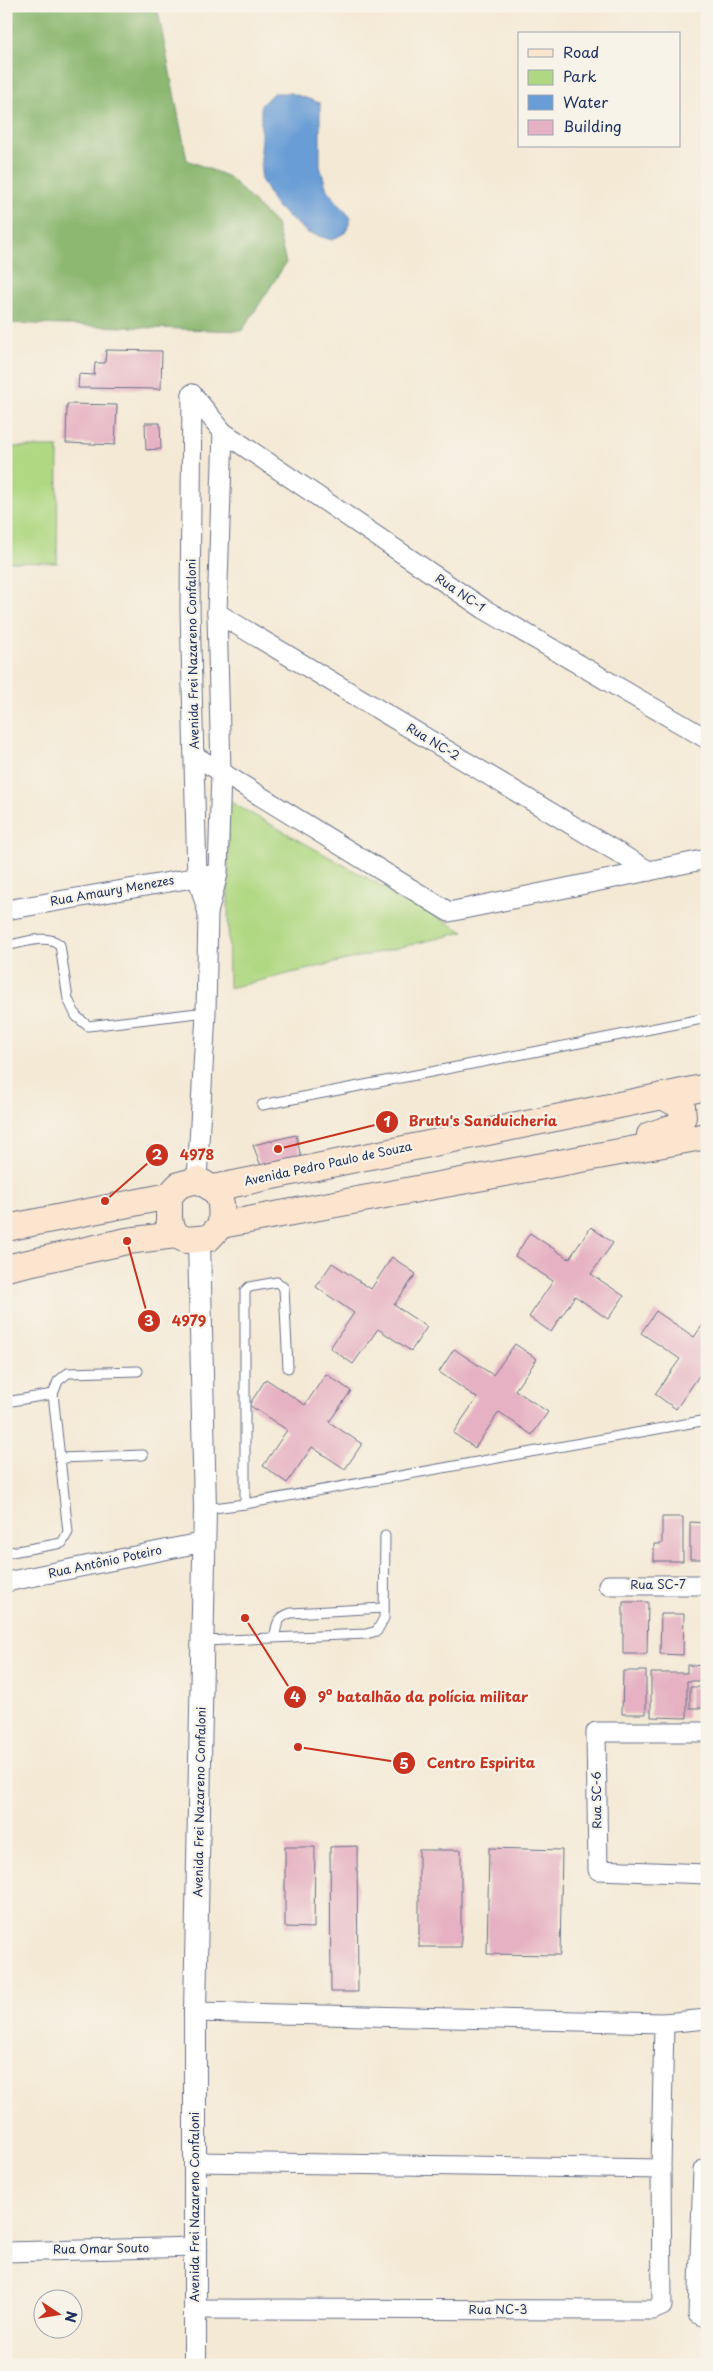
<svg xmlns="http://www.w3.org/2000/svg" width="713" height="2371" font-family="'Playpen Sans',sans-serif">
<style>
.green{fill:#b0d883;stroke:#668470}
.forest{fill:#8cb871;stroke:#547468}
.water{fill:#699dd5;stroke:#42669a}
.building{fill:#e6b2c3}
.lines{fill:none;stroke-linecap:round;stroke-linejoin:round}
.service-casing{stroke:#677088;stroke-width:11}
.minor-casing{stroke:#677088;stroke-width:21}
.tertiary-casing{stroke:#677088;stroke-width:24}
.secondary-casing{stroke:#677088;stroke-width:28}
.service{stroke:#fff;stroke-width:9}
.minor{stroke:#fff;stroke-width:19}
.tertiary{stroke:#fff;stroke-width:22}
.secondary{stroke:#fce5cf;stroke-width:26}
.labels{text-anchor:middle;stroke-width:4.5;stroke-linejoin:round;paint-order:stroke}
.street-label{font-size:12px;fill:#1b2f5e;stroke:#f7f3e8}
.leader{fill:none;stroke:#c8321e;stroke-width:2}
.callout-dot{fill:#c8321e;stroke:#f7f3e8;stroke-width:2}
.mark-label{font-size:15px;text-anchor:middle;font-weight:bold;fill:#fff}
.callout-label{font-size:14px;text-anchor:middle;font-weight:bold;fill:#c8321e;stroke:#f7f3e8;stroke-width:4.5;stroke-linejoin:round;paint-order:stroke}
</style>
<rect width="100%" height="100%" fill="#f7f3e8"/>
<filter id="ink" filterUnits="userSpaceOnUse"><feTurbulence type="fractalNoise" baseFrequency=".02" numOctaves="2"/><feDisplacementMap in="SourceGraphic" scale="10" xChannelSelector="R" yChannelSelector="G"/><feConvolveMatrix kernelMatrix="1 2 1 2 8 2 1 2 1" color-interpolation-filters="sRGB"/></filter>
<filter id="wash" filterUnits="userSpaceOnUse"><feTurbulence type="fractalNoise" baseFrequency=".0096" numOctaves="4" result="noise"/><feDisplacementMap in="SourceGraphic" scale="20" xChannelSelector="R" yChannelSelector="G"/><feGaussianBlur stdDeviation="1.12" result="paint"/><feColorMatrix in="noise" values="0 0 0 0 0 0 0 0 0 0 0 0 0 0 0 0 0 1.4 0 .05"/><feComposite in="paint" operator="in"/></filter>
<g filter="url(#wash)">
<rect width="100%" height="100%" fill="#f4e9d5"/>
<g class="green">
<path d="M6 447H58L57 563 6 562Z"/>
<path d="M227 800 464 932 229 988Z"/>
</g>
<path class="forest" d="M6 6H157L187 160 229 177 276 224 286 263 242 331 6 323Z"/>
<path class="water" d="M273 93H291L320 103V166L327 190 351 218 346 232 332 240 308 233 275 205 261 179V105Z"/>
<g id="blocks">
<g class="building">
<path d="M106 350 162 351 161 389 78 388 79 374 94 375 95 363H105Z"/>
<path d="M67 404 117 405 115 445 66 443Z"/>
<path d="M145 423H160L161 449 146 450Z"/>
<path d="M296 1135 301 1157 261 1166 253 1145Z"/>
<path d="M591 1227 613 1243 591 1274 624 1296 608 1319 575 1296 551 1332 529 1317 553 1281 515 1256 530 1233 569 1259Z"/>
<path d="M392 1257 416 1274 394 1305 427 1327 411 1351 378 1329 353 1364 330 1348 354 1313 316 1287 332 1263 371 1289Z"/>
<path d="M656 1311 694 1337 707 1319V1377L701 1373 676 1409 655 1394 680 1359 641 1333Z"/>
<path d="M515 1344 537 1359 515 1390 548 1412 532 1435 499 1412 475 1448 453 1433 477 1398 439 1372 454 1349 493 1375Z"/>
<path d="M326 1374 351 1391 329 1422 362 1444 345 1469 312 1447 287 1483 263 1466 287 1430 249 1405 266 1379 305 1405Z"/>
<path d="M662 1517H683V1561H654V1544H662Z"/>
<path d="M690 1522 707 1523V1559H690Z"/>
<path d="M623 1602H648L647 1654H623Z"/>
<path d="M661 1614H684L683 1655 660 1654Z"/>
<path d="M687 1665 707 1666V1681H687V1718L651 1717V1673H687Z"/>
<path d="M623 1671H646V1714H622Z"/>
<rect x="690" y="1687" width="17" height="21"/>
<path d="M357 1846 358 1992H331L330 1847Z"/>
<path d="M285 1847H315L314 1928 285 1927Z"/>
<path d="M489 1848 562 1850 560 1955 487 1954Z"/>
<rect x="419" y="1850" width="42" height="97"/>
</g>
</g>
</g>
<g filter="url(#ink)">
<use href="#blocks" fill-opacity="0" stroke="#677088" stroke-width="1"/>
<g class="lines">
<defs>
<g id="service">
<path d="M6 946C22 943 48 933 60 945L68 999 76 1016 88 1026 206 1012"/>
<path d="M262 1105 707 1018"/>
<path d="M288 1368 284 1288 277 1282 249 1287 245 1291V1504L707 1420"/>
<path d="M53 1394 58 1381 68 1373 138 1371"/>
<path d="M6 1402 53 1394 68 1532 62 1543 6 1553"/>
<path d="M60 1458 143 1455"/>
<path d="M206 1509 245 1504"/>
<path d="M275 1637C276 1624 278 1617 291 1613L384 1608"/>
<path d="M204 1641 366 1634 377 1631 384 1618 385 1536"/>
</g>
<g id="minor">
<path d="M192 394 223 432 484 609 707 739"/>
<path d="M192 394 190 609 197 876 208 913"/>
<path d="M217 613 649 871"/>
<path d="M195 756 449 912 707 859"/>
<path d="M6 910 210 875"/>
<path d="M197 1180 206 1012 208 913 218 874 221 771 217 613 223 432"/>
<path d="M6 1582 204 1542"/>
<path d="M608 1585H707"/>
<path d="M707 1732H596L598 1870 707 1874"/>
<path d="M195 2012 664 2023 661 2169 662 2306 653 2310 195 2309"/>
<path d="M664 2023 707 2019"/>
<path d="M196 2162 661 2169"/>
<path d="M707 2170H703L698 2314 707 2318"/>
<path d="M6 2252 195 2247"/>
</g>
<path id="tertiary" d="M195 2365V2012L205 1509 199 1240"/>
<g id="secondary">
<path d="M650 1135 678 1126 683 1117 682 1106 662 1096"/>
<path d="M197 1180C221 1191 223 1199 221 1225L209 1238 186 1240 176 1235 169 1222V1196L179 1185Z"/>
<path d="M214 1188 707 1087"/>
<path d="M221 1225 707 1136"/>
<path d="M6 1228 169 1196"/>
<path d="M6 1268 127 1241 176 1235"/>
</g>
</defs>
<use href="#service" class="service-casing"/>
<use href="#minor" class="minor-casing"/>
<use href="#tertiary" class="tertiary-casing"/>
<use href="#secondary" class="secondary-casing"/>
<use href="#service" class="service"/>
<use href="#minor" class="minor"/>
<use href="#tertiary" class="tertiary"/>
<use href="#secondary" class="secondary"/>
</g>
</g>
<g class="labels">
<g class="street-label">
<text transform="translate(460 593) rotate(34)" y="4">Rua NC-1</text>
<text transform="translate(193 654) rotate(-91)" y="4">Avenida Frei Nazareno Confaloni</text>
<text transform="translate(433 742) rotate(31)" y="4">Rua NC-2</text>
<text transform="translate(112 891) rotate(-10)" y="4">Rua Amaury Menezes</text>
<text transform="translate(328 1164) rotate(-12)" y="4">Avenida Pedro Paulo de Souza</text>
<text transform="translate(105 1562) rotate(-12)" y="4">Rua Antônio Poteiro</text>
<text x="658" y="1589">Rua SC-7</text>
<text transform="translate(597 1800) rotate(-91)" y="4">Rua SC-6</text>
<text transform="translate(200 1802) rotate(-89)" y="4">Avenida Frei Nazareno Confaloni</text>
<text transform="translate(195 2207) rotate(-90)" y="4">Avenida Frei Nazareno Confaloni</text>
<text transform="translate(101 2249) rotate(-1)" y="4">Rua Omar Souto</text>
<text x="498" y="2314">Rua NC-3</text>
</g>
</g>
<path class="leader" d="M278 1149L387 1122M105 1201L157 1155M127 1241L149 1321M245 1618L295 1697M298 1747L404 1763"/>
<g class="callout-dot">
<circle cx="278" cy="1149" r="5"/>
<circle cx="105" cy="1201" r="5"/>
<circle cx="127" cy="1241" r="5"/>
<circle cx="245" cy="1618" r="5"/>
<circle cx="298" cy="1747" r="5"/>
<circle cx="387" cy="1122" r="12"/>
<circle cx="157" cy="1155" r="12"/>
<circle cx="149" cy="1321" r="12"/>
<circle cx="295" cy="1697" r="12"/>
<circle cx="404" cy="1763" r="12"/>
</g>
<g class="mark-label">
<text x="387" y="1127">1</text>
<text x="157" y="1160">2</text>
<text x="149" y="1326">3</text>
<text x="295" y="1702">4</text>
<text x="404" y="1769">5</text>
</g>
<g class="callout-label">
<text x="483" y="1126">Brutu's Sanduicheria</text>
<text x="197" y="1160">4978</text>
<text x="189" y="1326">4979</text>
<text x="423" y="1702">9º batalhão da polícia militar</text>
<text x="481" y="1768">Centro Espirita</text>
</g>
<rect width="713" height="2371" fill="none" stroke="#f7f3e8" stroke-width="25"/>
<rect x="518" y="32" width="162" height="115" fill="#f7f3e8" stroke="#9fa5b1"/>
<rect x="528" y="49" width="25" height="8" fill="#fce5cf" stroke="#9fa5b1"/>
<text x="563" y="58" font-size="15" fill="#1b2f5e">Road</text>
<rect x="528" y="70" width="25" height="15" fill="#b0d883" stroke="#9fa5b1"/>
<text x="563" y="82" font-size="15" fill="#1b2f5e">Park</text>
<rect x="528" y="95" width="25" height="15" fill="#699dd5" stroke="#9fa5b1"/>
<text x="563" y="108" font-size="15" fill="#1b2f5e">Water</text>
<rect x="528" y="120" width="25" height="15" fill="#e6b2c3" stroke="#9fa5b1"/>
<text x="563" y="132" font-size="15" fill="#1b2f5e">Building</text>
<g transform="translate(58 2314) rotate(102)"><circle r="24" fill="#f7f3e8" stroke="#9fa5b1"/>
<path d="M0-4L9 19L0 12L-9 19Z" fill="#c8321e"/>
<text y="-8" font-size="14" font-weight="bold" text-anchor="middle" fill="#1b2f5e">N</text>
</g>
</svg>
